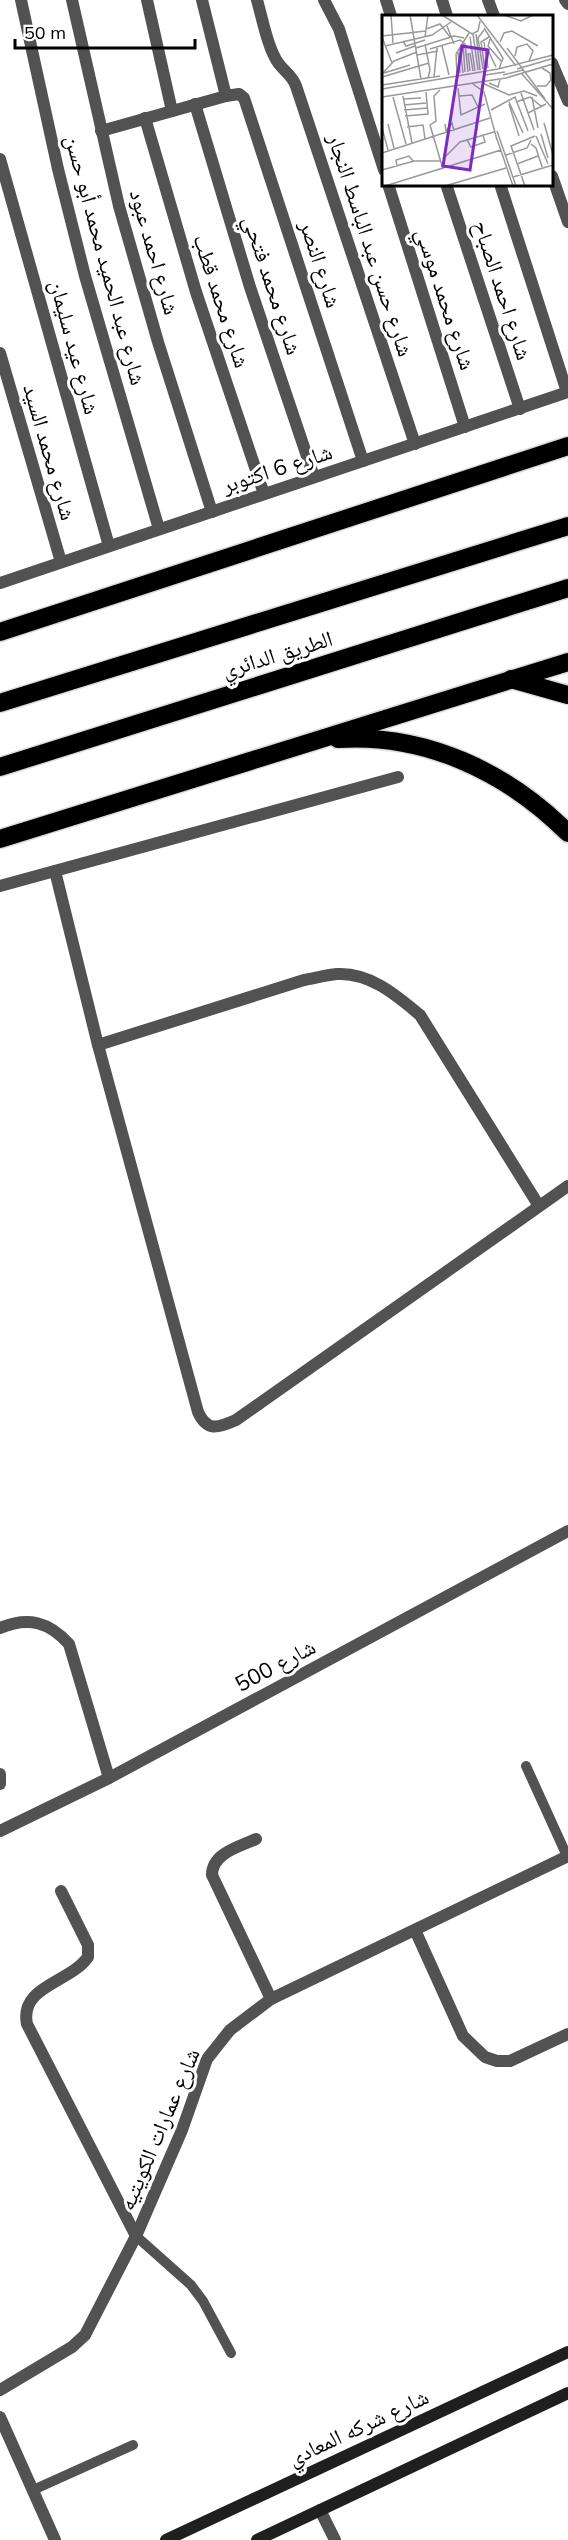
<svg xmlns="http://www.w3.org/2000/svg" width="568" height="2540" font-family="Mulish,'Noto Naskh Arabic',sans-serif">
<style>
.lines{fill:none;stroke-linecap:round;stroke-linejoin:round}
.highway-casing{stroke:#dbdbdb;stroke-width:21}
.lane{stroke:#525252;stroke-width:10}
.street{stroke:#525252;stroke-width:12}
.secondary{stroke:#1f1f1f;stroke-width:12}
.highway{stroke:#000;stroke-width:18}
.labels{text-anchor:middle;stroke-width:6;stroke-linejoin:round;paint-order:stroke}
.street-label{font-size:22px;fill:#000;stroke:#fff}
.inset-road{fill:none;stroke:#999;stroke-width:1.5}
.view{fill:#7b2cbf;fill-opacity:0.15;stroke:#7b2cbf;stroke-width:3}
.inset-edge{fill:none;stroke:#000;stroke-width:3}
</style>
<rect width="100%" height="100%" fill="#fff"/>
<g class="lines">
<defs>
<g id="highway">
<path d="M0 632 568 446"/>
<path d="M511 679 568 695"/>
<path d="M0 703 568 526"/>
<path d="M338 739C425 733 507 772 568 833"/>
<path d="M0 767 568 588"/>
<path d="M0 839 568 662"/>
</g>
</defs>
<use href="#highway" class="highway-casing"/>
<g class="lane">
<path d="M526 1766 567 1856"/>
<path d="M136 2236 191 2285 203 2301 231 2353"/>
<path d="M33 2490 133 2445"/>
</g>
<g class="street">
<path d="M21 0 58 169 85 276 159 529"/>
<path d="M72 0 119 206 158 342 212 512"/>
<path d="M147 0 172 111"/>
<path d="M202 0 226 96"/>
<path d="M257 0C262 17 268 50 279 64 285 72 292 75 296 86L415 444"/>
<path d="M324 0 339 29 384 170"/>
<path d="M386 0 391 16"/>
<path d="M442 0 447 16"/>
<path d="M488 0 494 16"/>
<path d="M565 0 568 4"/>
<path d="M552 63 568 101"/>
<path d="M195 104 250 287 314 477"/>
<path d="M145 118 196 292 264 494"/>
<path d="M101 131 226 96 239 94 244 98 363 461"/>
<path d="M0 159 109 546"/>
<path d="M552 176 568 222"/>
<path d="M388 184 465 427"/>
<path d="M446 184 520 409"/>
<path d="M500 184 567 392"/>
<path d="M0 353 61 562"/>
<path d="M0 583 568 392"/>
<path d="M55 871 98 1045 198 1412C207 1432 218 1428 236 1420L568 1186"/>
<path d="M0 886 398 777"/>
<path d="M98 1045 304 980C315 978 326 975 337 974 370 972 397 996 420 1015L539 1206"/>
<path d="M0 1628C28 1616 49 1622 69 1644L109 1778"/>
<path d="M0 1774V1784"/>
<path d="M0 1831 109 1778 568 1531"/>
<path d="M256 1839C239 1847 212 1853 212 1875L271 1999"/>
<path d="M61 1891 88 1945V1957C70 1983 19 1986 27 2024L136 2236"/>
<path d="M415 1930 463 2036 485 2057 497 2061H510L568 2034"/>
<path d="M0 2390 72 2347 85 2335 136 2236 182 2130 207 2059 230 2030 271 1999 568 1856"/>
<path d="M0 2417 55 2540"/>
<path d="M320 2510 335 2540"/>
</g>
<g class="secondary">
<path d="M166 2540 568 2352"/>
<path d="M257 2540 568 2393"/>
</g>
<use href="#highway" class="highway"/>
</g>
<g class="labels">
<g class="street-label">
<text transform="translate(371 245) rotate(72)" y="8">شارع حسن عبد الباسط النجار</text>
<text transform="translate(155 252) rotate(74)" y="8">شارع احمد عبود</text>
<text transform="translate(106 260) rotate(75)" y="8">شارع عبد الحميد محمد أبو حسن</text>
<text transform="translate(321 264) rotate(72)" y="8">شارع النصر</text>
<text transform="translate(273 285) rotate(72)" y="8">شارع محمد فتحي</text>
<text transform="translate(503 290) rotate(72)" y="8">شارع احمد الصباح</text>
<text transform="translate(446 299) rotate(72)" y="8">شارع محمد موسي</text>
<text transform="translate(222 301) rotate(72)" y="8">شارع محمد قطب</text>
<text transform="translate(75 347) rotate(75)" y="8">شارع عيد سليمان</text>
<text transform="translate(50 452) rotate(74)" y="8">شارع محمد السيد</text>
<text transform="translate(277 468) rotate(-18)" y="8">شارع 6 اكتوبر</text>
<text transform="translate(277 654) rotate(-17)" y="8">الطريق الدائري</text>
<text transform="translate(275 1665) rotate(-28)" y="8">شارع 500</text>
<text transform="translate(159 2129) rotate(-67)" y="8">شارع عمارات الكويتيه</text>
<text transform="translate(358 2427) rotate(-25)" y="8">شارع شركه المعادي</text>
</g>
</g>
<g transform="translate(382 15)">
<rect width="171" height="171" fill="#fff"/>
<path class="inset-road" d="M9 0 11 28M28 0 39 64M60 0 90 19 96 16 98 6M95 0 134 51M122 0 139 6 151 0M65 11 72 29M102 13 121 43 117 54M44 14 58 9 68 22M91 19 96 55M94 19 98 55M0 21 44 16M0 22 10 48M43 22 46 0M88 22 93 56M108 24 106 31 119 46M21 26 24 31 43 25M102 27 106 53M118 27 122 18 130 16 156 31M43 29 48 55 46 63M81 29 83 57M3 31 50 20 69 7M60 31 67 60M34 33 72 21 82 23M78 33 81 58M105 33 114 52M125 33 163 84M48 34 78 25 83 29 86 57M76 37 78 58M14 38 33 31M86 38 88 56M88 38 91 56M35 40 56 36M133 41 135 32 145 29 151 36 147 46M101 54 96 23 102 15M103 54 99 27 107 22M135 54 169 44M2 58 28 50M0 59 12 46 35 37M75 59 74 39 87 18M140 59 171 94M103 60 123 57M121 60 141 55M0 62 47 48M52 62 55 33M100 68 127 80 142 76 155 81M107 68 116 72 118 64M91 69 102 77 115 125M0 70 58 61M155 71H164L169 65 168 58 160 53M76 73 79 100 103 89M0 74 116 54 171 40M58 75 52 81 54 106 48 110 61 154M139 78 152 115M21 81 30 128M77 81 90 80 96 92M0 82 124 63 171 49M11 82 24 129M150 82 156 113M21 84 39 83M127 87 141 118M134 87 148 82 160 92M127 89 137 121M22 90 44 88M22 95 46 93M109 95 133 82 146 116M146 98 164 89M23 101 46 99 44 77M162 108 171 140M6 109 12 133M63 109 64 116 70 108 72 116M25 112 41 110 43 124M0 113 6 135M115 116 134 171M159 119 166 143M154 121 166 149M115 124 131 171M85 125 89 132 103 127 101 120M149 129 154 133 160 152M0 138 108 103M124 140 145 133 149 125M61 144 78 127 112 117M135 149 156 141M15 151 14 145 27 141 31 146M0 155 32 146H58M131 162 171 150M3 171 119 135M63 171 124 153M143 171 129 131 153 121"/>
<path class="view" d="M80 31 106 35 88 155 61 151Z"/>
<rect width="171" height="171" class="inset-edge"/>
</g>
<path d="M15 39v9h180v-9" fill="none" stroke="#000000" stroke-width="3"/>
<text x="24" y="39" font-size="18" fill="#000000" stroke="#ffffff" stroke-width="4.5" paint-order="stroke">50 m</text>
</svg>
